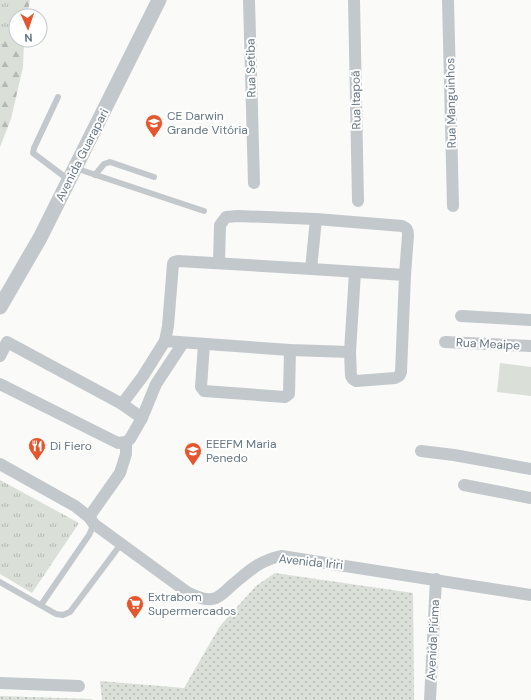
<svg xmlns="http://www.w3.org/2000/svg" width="531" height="700" font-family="'DM Sans',sans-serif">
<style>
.grass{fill:url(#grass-dots)}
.forest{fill:url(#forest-firs)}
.park{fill:url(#park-tufts)}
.garden{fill:#dadfd7}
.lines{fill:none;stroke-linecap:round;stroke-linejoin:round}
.service{stroke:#c3c8cc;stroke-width:6}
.minor{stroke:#c3c8cc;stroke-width:12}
.tertiary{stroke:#c3c8cc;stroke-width:15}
.labels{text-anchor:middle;stroke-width:4;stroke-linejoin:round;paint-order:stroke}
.street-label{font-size:12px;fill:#657683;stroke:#fff}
.poi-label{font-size:12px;fill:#657683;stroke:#fff;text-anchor:start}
</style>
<defs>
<pattern id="grass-dots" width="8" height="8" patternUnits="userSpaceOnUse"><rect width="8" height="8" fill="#dadfd7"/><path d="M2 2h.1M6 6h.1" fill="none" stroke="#b4b9b4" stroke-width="1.8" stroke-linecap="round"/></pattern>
<pattern id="forest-firs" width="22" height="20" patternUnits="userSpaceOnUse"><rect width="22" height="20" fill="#dadfd7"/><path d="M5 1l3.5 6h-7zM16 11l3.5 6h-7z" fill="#b4b9b4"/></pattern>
<pattern id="park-tufts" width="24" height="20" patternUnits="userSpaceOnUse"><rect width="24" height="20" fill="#dadfd7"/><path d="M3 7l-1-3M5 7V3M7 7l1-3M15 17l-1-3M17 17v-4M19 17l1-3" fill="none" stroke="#b4b9b4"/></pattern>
</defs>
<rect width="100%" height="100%" fill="#fafaf8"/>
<g class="grass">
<path d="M275 573 413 593 414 700H102L100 681 184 688 220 626 256 586Z"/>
<path d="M0 696 91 699 94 700H0Z"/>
</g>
<path class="forest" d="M0 0H30L27 16H16V40H24L23 67 11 119 0 147Z"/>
<g class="park">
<path d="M0 0H27L18 16H16V20L0 50Z"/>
<path d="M0 480 79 523 32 593 0 574Z"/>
</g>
<path class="garden" d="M500 363 531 367V396L497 392Z"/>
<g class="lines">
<g class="service">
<path d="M58 97 34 148 33 153 69 180"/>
<path d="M75 168 204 211"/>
<path d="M95 175 104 164 110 162 154 177"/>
<path d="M0 582 56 614 63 615 70 612 121 544"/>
<path d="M41 605 89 535 94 524"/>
</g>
<g class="minor">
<path d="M249 0 254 183"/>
<path d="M354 0 358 201"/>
<path d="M448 0 453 206"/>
<path d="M219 263 220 225 226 217 238 216 316 219 402 226C407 228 408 230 408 235L405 275"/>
<path d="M311 269 316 219"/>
<path d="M461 316 531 320"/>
<path d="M165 341 168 326 173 264 174 262 178 261C254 265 329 270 405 275L401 372 399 376 395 378 356 381 353 379 351 376 350 352 355 272"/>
<path d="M445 342 531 346"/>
<path d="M204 344 201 387 204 391 285 397 289 394 290 350"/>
<path d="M0 356 7 342 122 404 142 418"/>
<path d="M0 384 118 443 126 442 130 439 142 418 156 384 183 343"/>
<path d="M122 404 143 376 165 341 290 350 350 352"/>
<path d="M421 451 454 455 531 469"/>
<path d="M0 464 75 506 89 517 94 524 187 592C195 596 207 602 216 598 222 595 227 590 231 586 248 572 258 561 281 556L531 595"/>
<path d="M464 485 531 498"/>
<path d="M89 517 120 473 126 454V442"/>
<path d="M0 683 79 686"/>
<path d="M430 700 436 579"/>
</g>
<path class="tertiary" d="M0 307 40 238 159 0"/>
</g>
<defs>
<symbol id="school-pin" viewBox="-11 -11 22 30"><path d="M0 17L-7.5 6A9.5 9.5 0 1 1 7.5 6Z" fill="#e4572e" stroke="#fff"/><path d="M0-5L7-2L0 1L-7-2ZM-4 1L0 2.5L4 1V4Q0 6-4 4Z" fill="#fff"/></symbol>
<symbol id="restaurant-pin" viewBox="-11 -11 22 30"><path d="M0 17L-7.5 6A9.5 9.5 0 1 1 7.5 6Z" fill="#e4572e" stroke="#fff"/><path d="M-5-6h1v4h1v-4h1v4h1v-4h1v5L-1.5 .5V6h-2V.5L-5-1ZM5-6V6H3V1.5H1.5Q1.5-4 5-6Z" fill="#fff"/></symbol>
<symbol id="supermarket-pin" viewBox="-11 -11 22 30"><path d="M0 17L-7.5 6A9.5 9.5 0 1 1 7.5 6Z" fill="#e4572e" stroke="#fff"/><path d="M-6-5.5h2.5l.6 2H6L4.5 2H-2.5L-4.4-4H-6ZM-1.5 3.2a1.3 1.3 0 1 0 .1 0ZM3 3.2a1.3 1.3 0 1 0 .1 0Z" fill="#fff"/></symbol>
</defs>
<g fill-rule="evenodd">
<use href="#school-pin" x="144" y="113" width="20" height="27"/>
<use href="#restaurant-pin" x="27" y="436" width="20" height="27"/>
<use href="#school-pin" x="183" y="441" width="20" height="27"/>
<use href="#supermarket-pin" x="125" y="594" width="20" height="27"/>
</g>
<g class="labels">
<g class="street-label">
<text transform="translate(251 68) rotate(-91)" y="4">Rua Setiba</text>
<text transform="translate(356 100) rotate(-91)" y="4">Rua Itapoã</text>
<text transform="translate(451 103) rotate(-91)" y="4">Rua Manguinhos</text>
<text transform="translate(82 155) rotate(-63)" y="4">Avenida Guarapari</text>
<text transform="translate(488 344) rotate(3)" y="4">Rua Meaipe</text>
<text transform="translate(311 562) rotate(6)" y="4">Avenida Iriri</text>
<text transform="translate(433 640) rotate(-87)" y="4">Avenida Piúma</text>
</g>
<g class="poi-label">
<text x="167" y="120">CE Darwin<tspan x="167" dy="14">Grande Vitória</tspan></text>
<text x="206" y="448">EEEFM Maria<tspan x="206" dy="14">Penedo</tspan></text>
<text x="50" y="450">Di Fiero</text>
<text x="148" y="601">Extrabom<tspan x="148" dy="14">Supermercados</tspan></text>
</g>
</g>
<g transform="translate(28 28) rotate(177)"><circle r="19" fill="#ffffff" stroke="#c1c8cd"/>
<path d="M0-3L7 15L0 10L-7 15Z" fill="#e4572e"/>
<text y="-6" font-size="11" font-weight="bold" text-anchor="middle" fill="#657683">N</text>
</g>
</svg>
